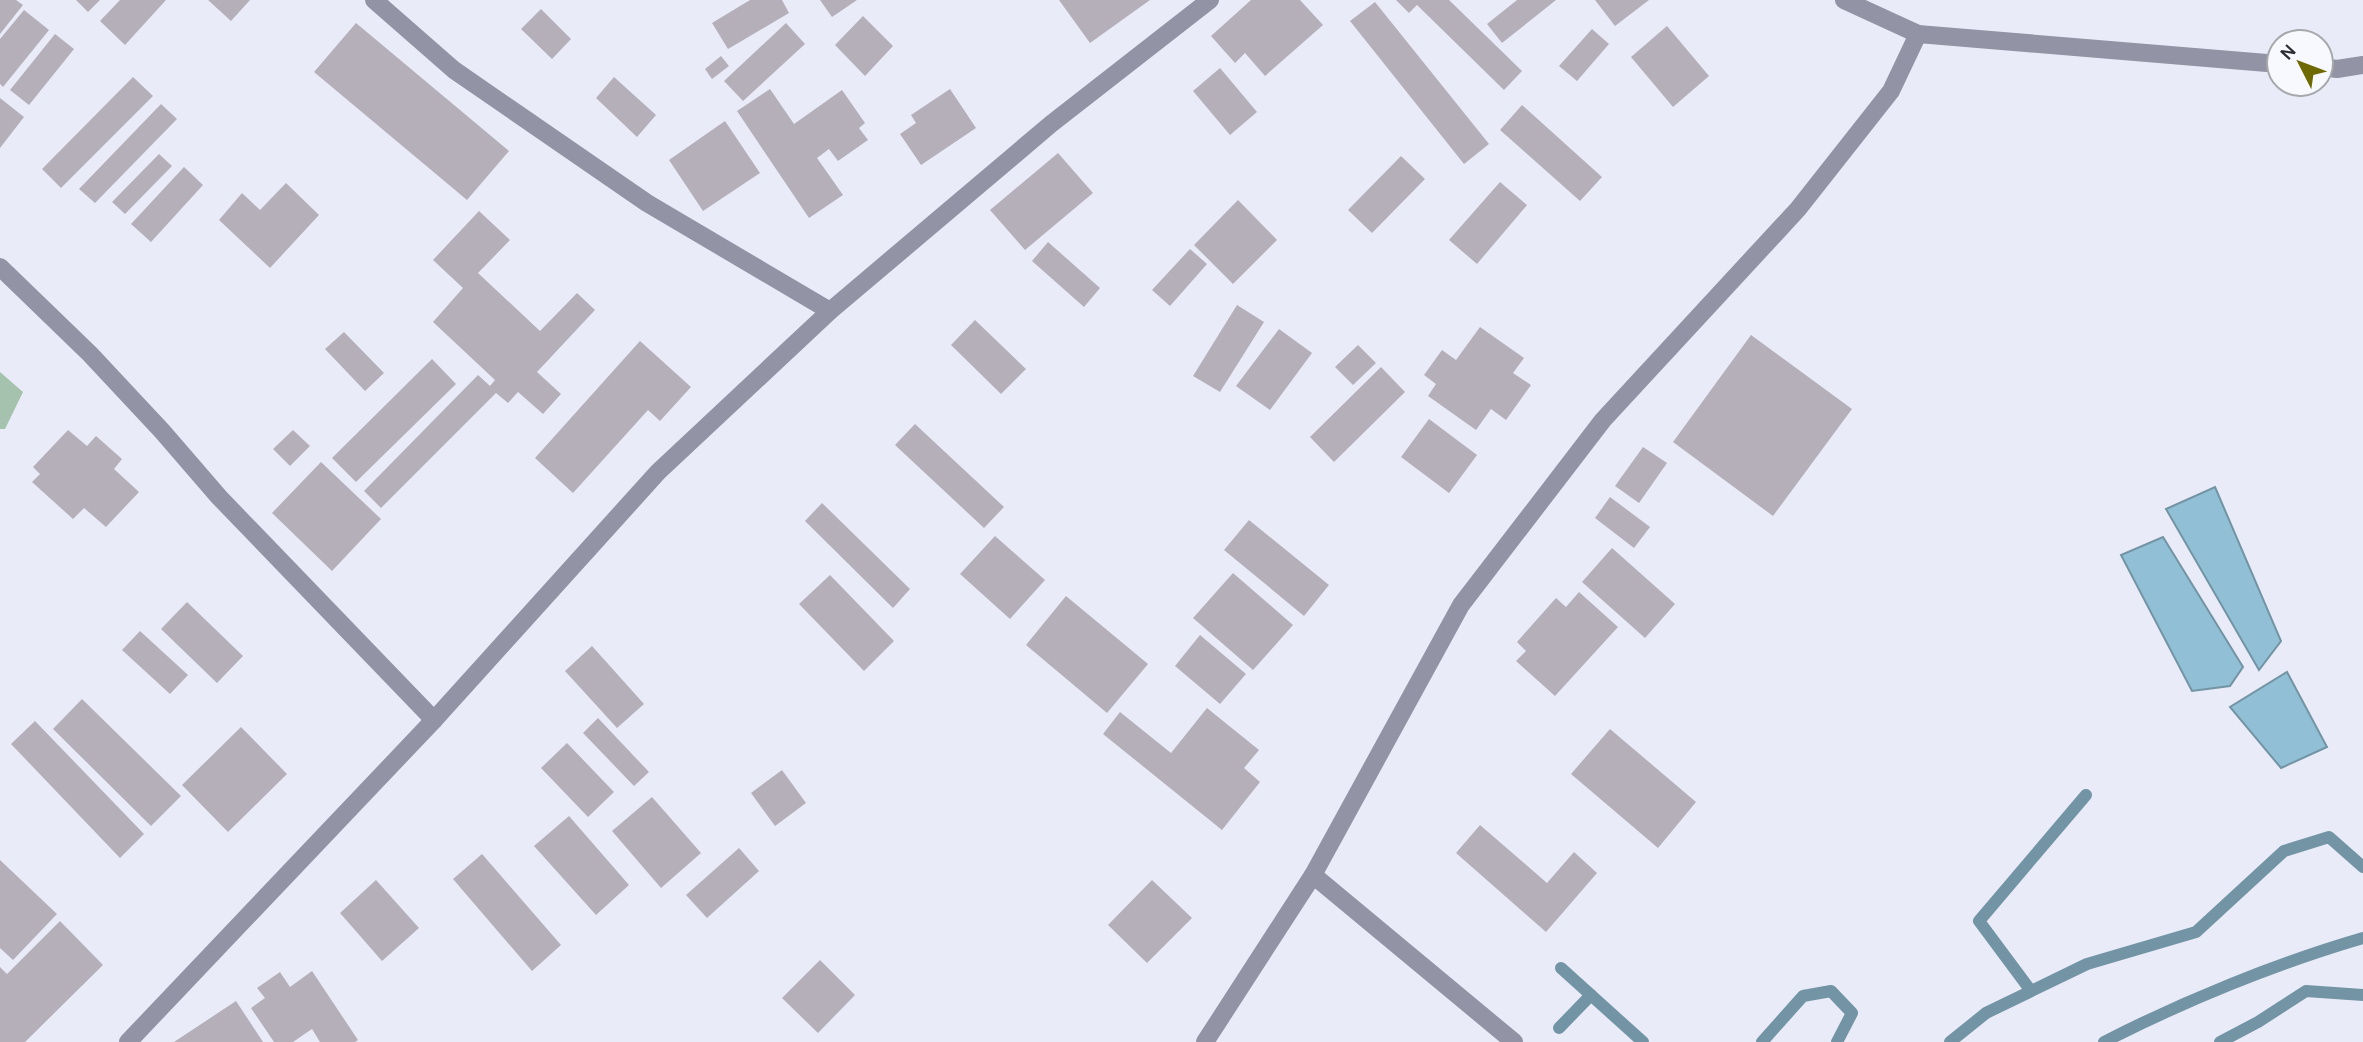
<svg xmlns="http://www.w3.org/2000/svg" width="2363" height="1042" font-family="Karla,sans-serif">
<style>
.green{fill:#a4c2ae}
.water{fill:#91bfd5;stroke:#7394a4;stroke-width:2}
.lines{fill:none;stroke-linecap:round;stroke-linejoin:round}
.stream{stroke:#7394a4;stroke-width:12}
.building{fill:#b5afba}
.minor{stroke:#9293a4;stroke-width:18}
</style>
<rect width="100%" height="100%" fill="#e9ecf8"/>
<path class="green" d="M0 372 23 392 5 429H0Z"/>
<g class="water">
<path d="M2215 487 2281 641 2259 670 2166 509Z"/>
<path d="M2163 537 2243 667 2230 686 2192 691 2121 555Z"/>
<path d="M2287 672 2327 747 2281 768 2230 707Z"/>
</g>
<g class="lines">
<g class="stream">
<path d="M1561 968 1643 1042"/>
<path d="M2031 991 1979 921 2086 795"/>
<path d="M1559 1028 1591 995"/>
<path d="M1762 1042 1803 996 1831 991 1852 1013 1837 1042"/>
<path d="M1950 1042 1986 1013 2087 964 2196 932 2284 851 2329 837 2363 867"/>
<path d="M2104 1042C2184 1001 2277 963 2363 938"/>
<path d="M2220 1042 2258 1022 2306 991 2363 995"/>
</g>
</g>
<g class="building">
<path d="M0 0H16L23 5 0 34Z"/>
<path d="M76 0H100L88 12Z"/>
<path d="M120 0H166L125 45 100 21Z"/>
<path d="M208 0H250L231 21Z"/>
<path d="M750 0H782L789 13 728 49 712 23Z"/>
<path d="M820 0H857L832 17Z"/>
<path d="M1059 0H1150L1090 43Z"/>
<path d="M1251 0H1300L1323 25 1265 76 1245 53 1235 63 1211 36Z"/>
<path d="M1396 0H1449L1522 71 1504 90 1417 5 1409 13Z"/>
<path d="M1517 0H1556L1502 43 1487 24Z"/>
<path d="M1595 0H1649L1615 26Z"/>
<path d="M1375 2 1489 144 1464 164 1350 21Z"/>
<path d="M541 9 571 39 552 59 521 29Z"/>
<path d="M24 10 49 30 3 87 0 84V39Z"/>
<path d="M863 16 893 46 865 76 835 45Z"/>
<path d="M356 23 509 151 467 200 314 72Z"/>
<path d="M786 23 805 44 743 101 724 81Z"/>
<path d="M1667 26 1709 76 1673 107 1631 57Z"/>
<path d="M1592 29 1609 44 1577 81 1559 66Z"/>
<path d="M55 34 74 49 29 105 10 90Z"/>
<path d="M721 56 729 66 712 79 705 69Z"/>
<path d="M1220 68 1257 112 1230 135 1193 91Z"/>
<path d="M133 77 153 96 61 188 42 169Z"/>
<path d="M614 77 656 115 637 137 596 98Z"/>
<path d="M770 89 794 124 842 90 865 123 859 128 868 140 838 161 829 149 817 158 843 195 809 218 737 111Z"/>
<path d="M950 89 976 128 921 165 900 134 916 123 911 115Z"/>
<path d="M0 98 24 117 0 148Z"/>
<path d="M161 104 177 119 95 203 79 189Z"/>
<path d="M1522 105 1602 177 1580 201 1500 130Z"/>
<path d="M725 121 760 173 703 211 669 160Z"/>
<path d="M1058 153 1093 193 1025 250 990 210Z"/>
<path d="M159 154 172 166 125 214 112 202Z"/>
<path d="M1401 156 1425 179 1372 233 1348 210Z"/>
<path d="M184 167 203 185 151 242 131 224Z"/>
<path d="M1500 182 1527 205 1477 264 1449 240Z"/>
<path d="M286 183 319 215 270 268 219 220 242 193 260 210Z"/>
<path d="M1238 200 1277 240 1233 284 1194 245Z"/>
<path d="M479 211 510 240 478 273 540 331 577 293 595 310 537 372 561 394 543 414 518 392 508 403 496 393 381 508 364 491 478 375 490 386 495 380 433 322 463 288 433 260Z"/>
<path d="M1048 242 1100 288 1084 307 1032 261Z"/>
<path d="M1190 249 1207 264 1170 306 1152 290Z"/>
<path d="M1237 305 1264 322 1220 392 1193 376Z"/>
<path d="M975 320 1026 369 1001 394 951 345Z"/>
<path d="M1480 327 1524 358 1513 373 1531 385 1506 420 1491 409 1476 430 1428 396 1436 384 1424 375 1442 350 1456 360Z"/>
<path d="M1279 329 1312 353 1270 410 1236 386Z"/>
<path d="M344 332 384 373 365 391 325 349Z"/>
<path d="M1751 335 1852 409 1773 516 1673 442Z"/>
<path d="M640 341 691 387 660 421 648 410 573 493 535 458Z"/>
<path d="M1358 345 1376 363 1353 385 1335 367Z"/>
<path d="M432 359 456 384 356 482 332 458Z"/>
<path d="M1381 367 1405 392 1334 462 1310 437Z"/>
<path d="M1429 419 1477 455 1449 493 1401 457Z"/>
<path d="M915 424 1004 507 984 528 895 445Z"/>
<path d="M68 430 87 446 96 436 122 459 114 469 139 492 106 527 84 508 73 519 32 482 40 474 33 467Z"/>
<path d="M293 430 310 446 290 466 273 449Z"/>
<path d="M1643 447 1667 463 1639 503 1615 486Z"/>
<path d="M321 462 381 519 332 571 272 513Z"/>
<path d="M1610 497 1650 527 1634 548 1595 518Z"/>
<path d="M822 503 910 589 893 608 805 521Z"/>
<path d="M1249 520 1329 585 1304 616 1224 550Z"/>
<path d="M995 536 1045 580 1010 619 960 574Z"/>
<path d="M1612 548 1675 604 1645 638 1582 582Z"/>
<path d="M1233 573 1293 625 1253 670 1193 618Z"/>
<path d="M830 575 894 641 864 671 799 604Z"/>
<path d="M1579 592 1618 627 1555 696 1516 661 1526 651 1517 642 1556 598 1566 607Z"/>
<path d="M1066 596 1148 664 1107 713 1026 645Z"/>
<path d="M187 602 243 656 217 683 161 629Z"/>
<path d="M140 631 188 675 170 694 122 650Z"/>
<path d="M1200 635 1246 674 1220 704 1175 666Z"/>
<path d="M592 646 644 704 617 728 565 671Z"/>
<path d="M82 699 181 796 151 826 53 729Z"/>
<path d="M1207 708 1259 750 1244 768 1260 782 1222 830 1103 734 1120 712 1171 753Z"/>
<path d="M598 718 649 772 634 786 583 733Z"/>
<path d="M35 721 144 834 120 858 11 744Z"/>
<path d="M241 727 287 774 228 832 182 785Z"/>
<path d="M1610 729 1696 802 1658 848 1571 774Z"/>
<path d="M567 743 614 792 588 817 541 768Z"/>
<path d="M782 770 806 803 775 826 751 793Z"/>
<path d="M652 797 701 853 661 888 612 831Z"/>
<path d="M569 816 629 885 596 915 534 846Z"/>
<path d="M1480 825 1547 883 1574 852 1597 873 1546 932 1456 853Z"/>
<path d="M739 848 759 871 707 918 686 895Z"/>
<path d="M482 854 561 945 532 971 453 879Z"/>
<path d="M0 860 57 914 13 960 0 948Z"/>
<path d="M376 880 419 928 382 961 340 913Z"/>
<path d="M1152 880 1192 918 1147 963 1108 925Z"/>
<path d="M60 921 103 965 25 1042H0V967L7 974Z"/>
<path d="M820 960 855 995 818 1033 782 998Z"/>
<path d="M312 971 358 1040 355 1042H320L312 1029 293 1042H274L251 1008 265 998 257 988 280 972 290 987Z"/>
<path d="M236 1001 263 1042H174Z"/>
</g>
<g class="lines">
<g class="minor">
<path d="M374 0 454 70 647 203 830 311"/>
<path d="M1844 0 1918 34 2279 64"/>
<path d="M2321 67 2337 69 2363 65"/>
<path d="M0 267 90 354 162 431 219 497 434 720"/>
<path d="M1313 875 1514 1042"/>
<path d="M128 1042 434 720 658 472 830 311 1051 124 1210 0"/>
<path d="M1205 1042 1313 875 1461 605 1603 420 1798 209 1891 91 1918 34"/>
</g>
</g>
<g transform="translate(2300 63) rotate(312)"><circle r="33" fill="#f8f9fe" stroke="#a7a8ac" stroke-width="2"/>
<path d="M0-5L12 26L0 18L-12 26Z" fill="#6f6903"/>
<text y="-10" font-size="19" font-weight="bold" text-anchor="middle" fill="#2d2e32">N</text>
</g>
</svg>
